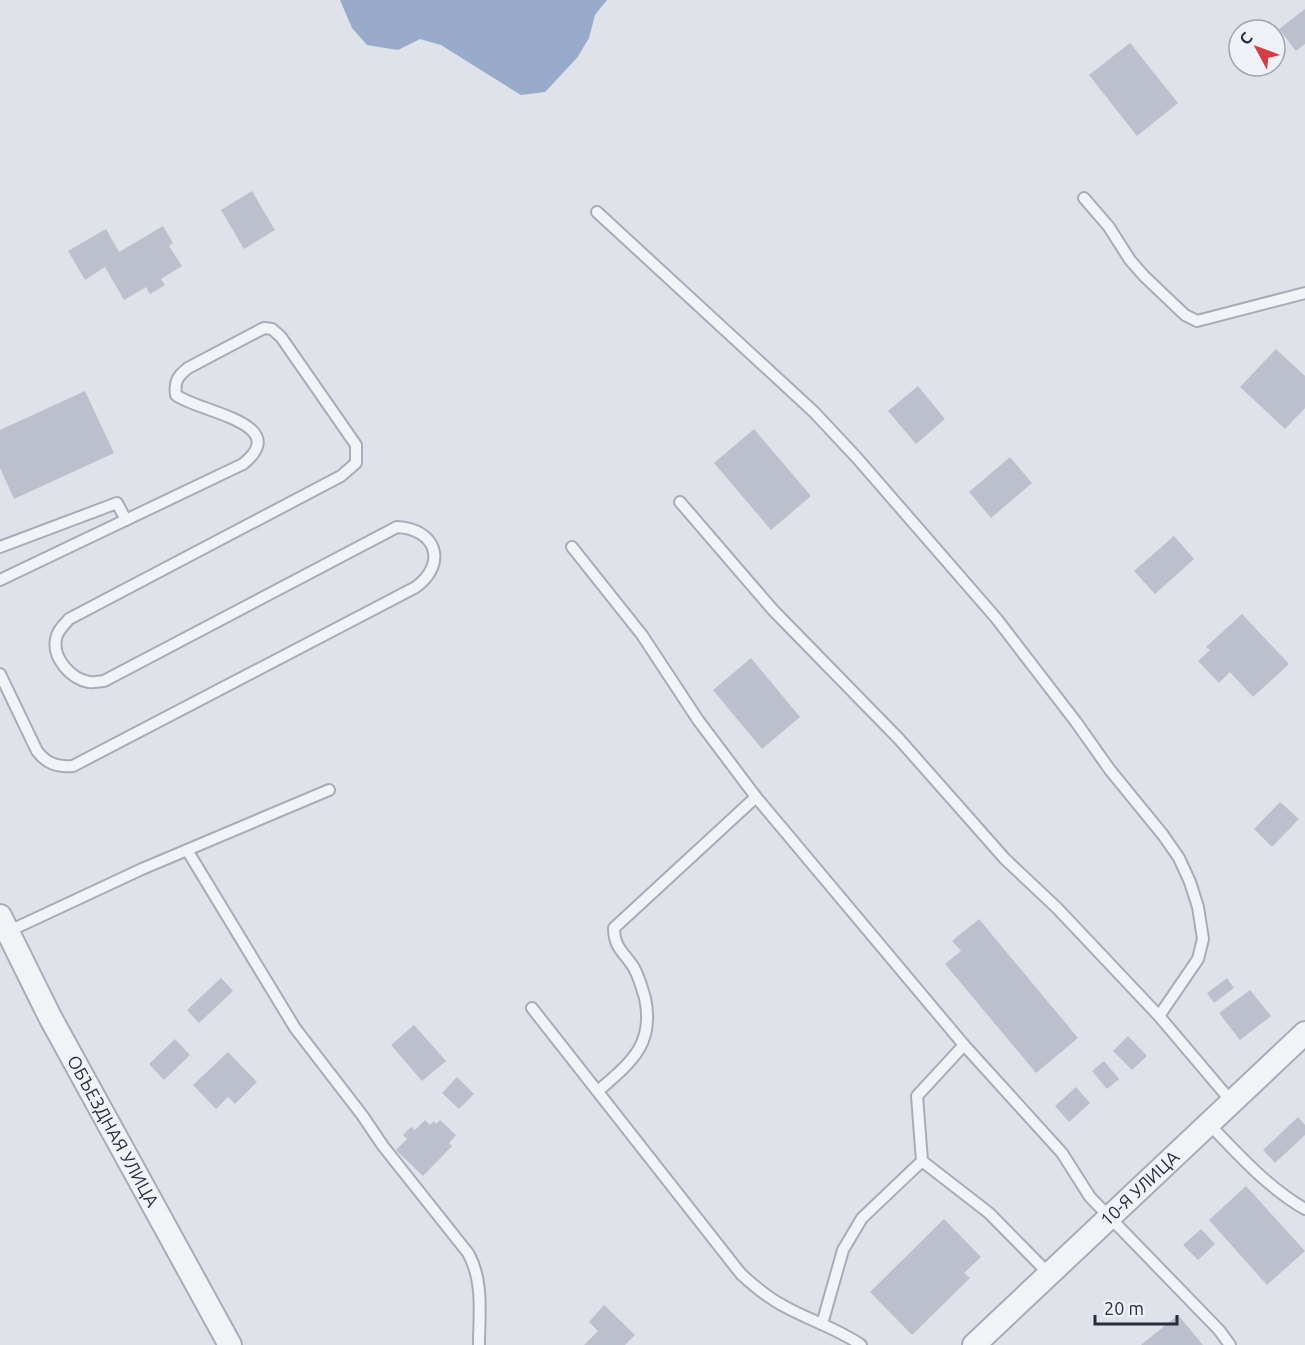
<svg xmlns="http://www.w3.org/2000/svg" width="1305" height="1345" font-family="Ubuntu,sans-serif">
<style>
.water{fill:#98abcb}
.building{fill:#bcc0cc}
.lines{fill:none;stroke-linecap:round;stroke-linejoin:round}
.service-casing{stroke:#a8acb7;stroke-width:14}
.minor-casing{stroke:#a8acb7;stroke-width:26}
.service{stroke:#f2f3f7;stroke-width:10}
.minor{stroke:#f2f3f7;stroke-width:22}
.labels{text-anchor:middle;stroke-width:4.5;stroke-linejoin:round;paint-order:stroke}
.street-label{font-size:18px;fill:#272d41;stroke:#eef1f6}
</style>
<rect width="100%" height="100%" fill="#dfe2e9"/>
<path class="water" d="M340 0H607L595 15 589 38 577 58 545 92 521 95 441 45 420 39 398 50 367 45 352 28Z"/>
<g class="building">
<path d="M1305 9V44L1296 51 1279 29Z"/>
<path d="M1130 43 1178 103 1137 136 1089 75Z"/>
<path d="M252 191 275 230 244 249 221 210Z"/>
<path d="M163 226 173 243 169 246 182 266 161 279 165 285 150 294 146 287 124 300 105 267 85 280 68 251 106 229 119 252Z"/>
<path d="M1276 349 1305 376V408L1285 429 1240 387Z"/>
<path d="M918 386 945 419 916 444 888 411Z"/>
<path d="M85 391 114 453 14 499 0 468V430Z"/>
<path d="M754 429 811 496 771 530 714 463Z"/>
<path d="M1010 457 1032 483 991 518 969 492Z"/>
<path d="M1174 536 1194 559 1155 594 1134 571Z"/>
<path d="M1242 614 1289 664 1253 697 1230 672 1219 683 1198 661 1210 650 1206 647Z"/>
<path d="M751 658 800 717 762 749 713 690Z"/>
<path d="M1280 802 1299 819 1272 847 1254 829Z"/>
<path d="M979 919 1078 1038 1036 1073 945 964 961 951 952 941Z"/>
<path d="M221 978 233 991 199 1023 187 1010Z"/>
<path d="M1227 978 1234 988 1214 1003 1207 993Z"/>
<path d="M1250 990 1271 1016 1240 1040 1219 1013Z"/>
<path d="M414 1025 446 1061 422 1081 391 1045Z"/>
<path d="M1128 1036 1147 1056 1132 1070 1113 1051Z"/>
<path d="M175 1039 190 1055 164 1080 149 1064Z"/>
<path d="M228 1052 257 1082 235 1104 228 1097 216 1109 193 1085Z"/>
<path d="M1104 1061 1119 1079 1107 1089 1092 1071Z"/>
<path d="M457 1077 474 1094 459 1109 442 1093Z"/>
<path d="M1076 1087 1090 1103 1069 1122 1055 1106Z"/>
<path d="M1298 1117 1305 1125V1135L1275 1163 1263 1150Z"/>
<path d="M425 1120 430 1125 434 1121 436 1124 440 1120 456 1135 449 1143 452 1146 423 1176 396 1150 407 1139 403 1135 411 1127 415 1130Z"/>
<path d="M1246 1186 1305 1251 1267 1285 1209 1220Z"/>
<path d="M944 1219 981 1257 964 1273 970 1278 912 1335 870 1292Z"/>
<path d="M1201 1229 1215 1244 1198 1260 1183 1245Z"/>
<path d="M604 1305 635 1335 625 1345H584L598 1331 589 1322Z"/>
<path d="M1178 1315 1203 1345H1141Z"/>
</g>
<g class="lines">
<defs>
<g id="service">
<path d="M1084 198 1109 227 1130 260 1144 276 1185 315 1197 321 1305 293"/>
<path d="M597 212 814 412 857 458 996 618 1076 722 1110 770 1163 835 1179 858 1190 882 1198 907 1203 939 1198 959 1159 1016 1231 1101"/>
<path d="M680 502 773 610 899 739 1005 859 1057 908 1159 1016"/>
<path d="M0 547 117 503 126 520"/>
<path d="M572 547 642 635 698 720 756 797 964 1045 1062 1153 1090 1197 1219 1330 1230 1345"/>
<path d="M0 580 243 464C294 423 198 412 176 395 174 381 178 376 188 368L264 328 272 329 281 337 356 445V463L341 476 69 619C64 625 57 631 56 639 52 658 71 679 89 682 94 683 99 681 104 681L397 527C436 529 448 563 416 587L73 766C57 767 47 764 37 751L0 674"/>
<path d="M187 850 295 1028 362 1115 383 1146 468 1253C484 1281 479 1314 479 1345"/>
<path d="M7 932 142 869 329 790"/>
<path d="M532 1008 741 1274C754 1286 767 1297 782 1305 808 1320 837 1328 861 1345"/>
<path d="M598 1091C630 1063 655 1045 645 998 642 988 639 977 634 968 624 952 614 948 614 928L756 797"/>
<path d="M1208 1123C1239 1155 1267 1187 1305 1209"/>
<path d="M922 1161 989 1213 1049 1274"/>
<path d="M822 1324 843 1250 862 1218 922 1161 917 1096 964 1045"/>
</g>
<g id="minor">
<path id="s1" d="M0 916 50 1017 230 1345"/>
<path id="s2" d="M974 1345 1305 1033"/>
</g>
</defs>
<use href="#service" class="service-casing"/>
<use href="#minor" class="minor-casing"/>
<use href="#service" class="service"/>
<use href="#minor" class="minor"/>
</g>
<g class="labels">
<g class="street-label">
<text dy="6" stroke="none"><textPath href="#s1" startOffset="243">ОБЪЕЗДНАЯ УЛИЦА</textPath></text>
<text dy="6" stroke="none"><textPath href="#s2" startOffset="228">10-Я УЛИЦА</textPath></text>
</g>
</g>
<g transform="translate(1257 48) rotate(311)"><circle r="28" fill="#eef1f6" stroke="#9ea3ae" stroke-width="1.5"/>
<path d="M0-4.5L10 22L0 15L-10 22Z" fill="#d53d42"/>
<text y="-9" font-size="16" font-weight="bold" text-anchor="middle" fill="#272d41">С</text>
</g>
<path d="M1095 1315v9h82v-9" fill="none" stroke="#272d41" stroke-width="3"/>
<text x="1104" y="1315" font-size="18" fill="#272d41" stroke="#eef1f6" stroke-width="4.5" paint-order="stroke">20 m</text>
</svg>
